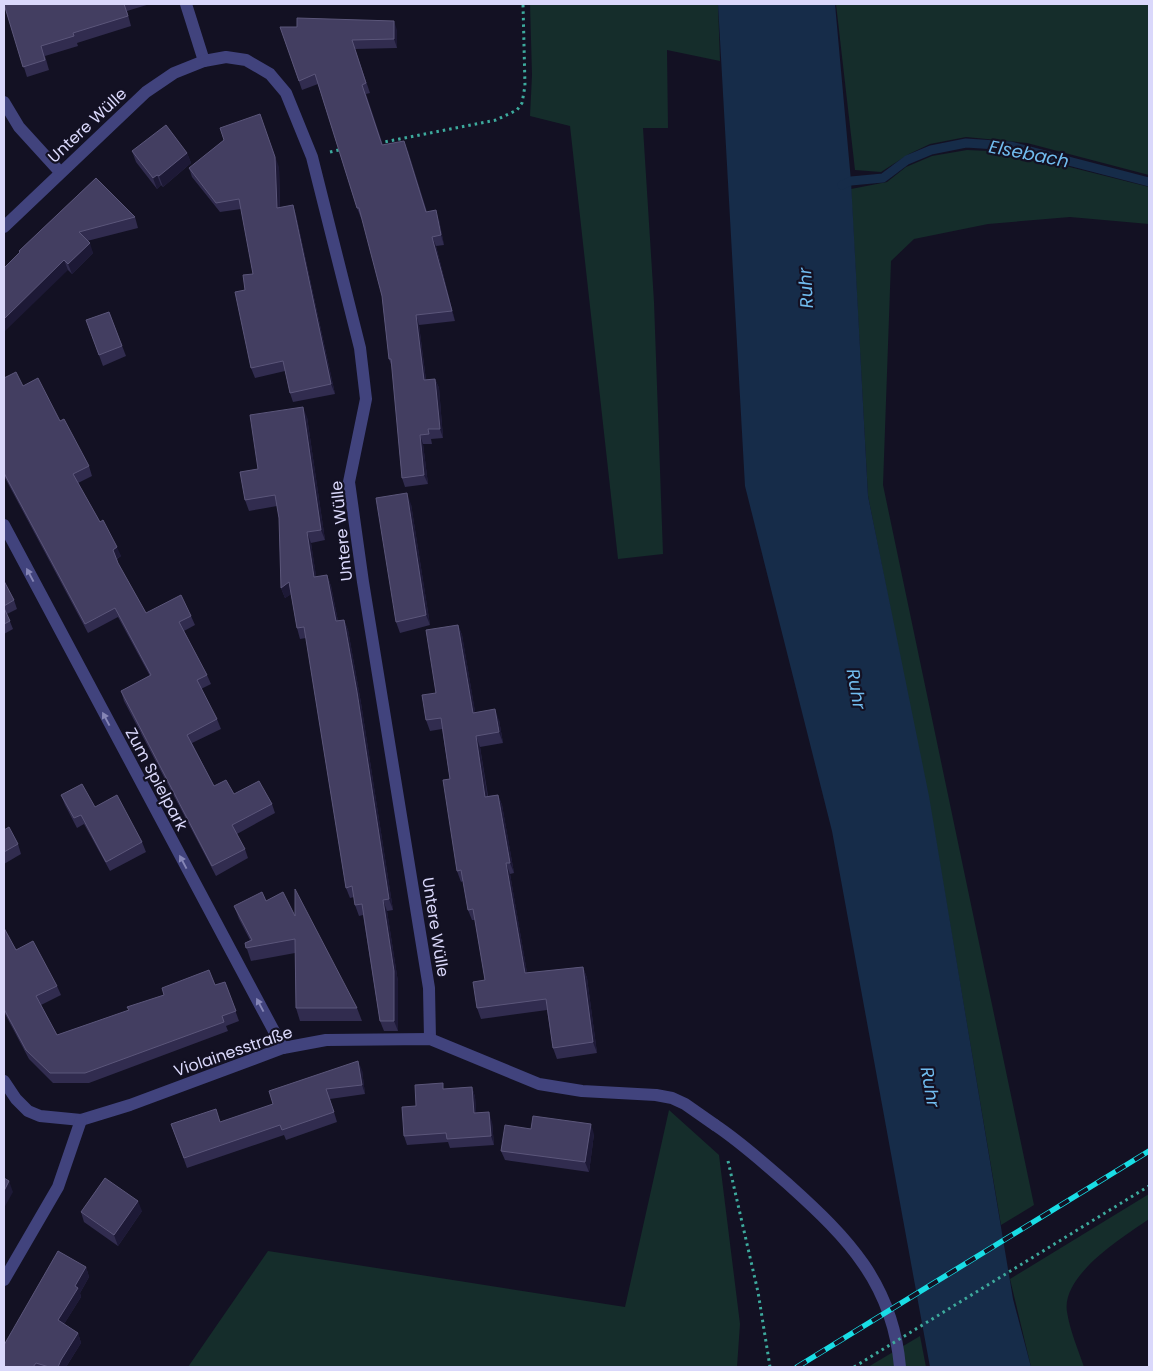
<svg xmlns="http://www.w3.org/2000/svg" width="1153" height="1371" font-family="Poppins,sans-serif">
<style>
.green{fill:#152d2b}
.water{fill:#162c49}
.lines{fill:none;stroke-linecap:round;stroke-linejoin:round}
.stream{stroke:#162c49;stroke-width:9}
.path{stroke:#3daa9d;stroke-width:3;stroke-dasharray:2.5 4;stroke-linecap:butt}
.lane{stroke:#41437d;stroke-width:12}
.street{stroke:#41437d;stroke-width:12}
.rail-casing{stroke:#19dde5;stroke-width:5.5}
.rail{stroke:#131123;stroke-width:4;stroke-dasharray:11;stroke-linecap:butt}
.path-bridge{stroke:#3daa9d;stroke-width:3;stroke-dasharray:2.5 4;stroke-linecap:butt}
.wall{fill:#312c4f}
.shaded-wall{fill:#1d1936}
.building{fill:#433e61;stroke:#5b567a}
.oneway{fill:#8686b6}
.labels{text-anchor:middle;stroke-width:4.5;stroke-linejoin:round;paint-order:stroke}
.street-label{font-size:16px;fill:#dad8fb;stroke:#131123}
.water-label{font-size:18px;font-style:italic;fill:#71bcef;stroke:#131123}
</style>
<rect width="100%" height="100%" fill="#131123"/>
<g class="green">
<path d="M530 4H718L720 61 667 50 668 128H643L654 302 663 554 618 559 570 126 530 116 532 75Z"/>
<path d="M836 4H1149V175L1027 143 966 137 930 144 909 154 881 172 855 170Z"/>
<path d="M967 150 1010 152 1149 187V224L1070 217 988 224 914 239 891 261 883 485 1034 1205 1001 1225 934 830 868 496 851 189 887 182 906 167 932 156Z"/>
<path d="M669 1110 719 1155 740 1324 737 1367H188L268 1251 625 1307Z"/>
<path d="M1149 1194V1219C1123 1237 1061 1275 1067 1312 1070 1331 1078 1349 1084 1367H1031L1010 1279Z"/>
<path d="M920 1336 926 1367H868Z"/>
</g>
<path class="water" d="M718 4H835L851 181 868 496 929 796 1013 1299 1031 1367H930L832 831 745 486Z"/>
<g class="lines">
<path class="stream" d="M842 185 851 181 883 178 907 160 931 150 966 143 1011 146 1149 182"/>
<g class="path">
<path d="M379 143 496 120 517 110 522 103 525 86 523 4"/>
<path d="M330 152 343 149"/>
<path d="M728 1161 758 1292 770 1367"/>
</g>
<path class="lane" d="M715 1125C742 1143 765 1164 789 1185 848 1238 893 1284 900 1367"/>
<g class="street">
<path d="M186 4 204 61"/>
<path d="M4 102 19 127 60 172"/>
<path d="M4 227 146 92 174 73 204 61 226 57 246 60 270 74 286 93 312 157 360 348 366 399 349 482 363 582 429 988 430 1039"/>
<path d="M4 525 283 1048"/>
<path d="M4 1081 16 1099 28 1111 40 1116 81 1120 130 1105 283 1048 326 1040 430 1039 539 1084 582 1091 656 1095 672 1098 685 1104 715 1125"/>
<path d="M4 1280 58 1187 81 1120"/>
</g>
<defs>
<path id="rail" d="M797 1367 1149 1151"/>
</defs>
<use href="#rail" class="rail-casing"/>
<use href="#rail" class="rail"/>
<path class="path-bridge" d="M854 1367 1149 1186"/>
</g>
<g class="wall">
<path d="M4 4H150L127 11 131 26 77 43 78 46 45 56 49 70 27 77Z"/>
<path d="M280 27 397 30V48L355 49 370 93 366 94 383 145 408 151 427 212 439 220 444 245 436 246 455 321 419 325 426 380 435 379 439 388 443 438 431 439 432 444H423L428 484 405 487 402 478 392 367 389 359 382 296 362 217 361 218 357 208 318 84 302 90Z"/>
<path d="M132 151 187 153 191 163 163 187 161 185 157 189 136 162Z"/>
<path d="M279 167 280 208 293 205 296 215 335 394 293 402 290 393 285 371 255 378 251 368 245 290 253 274 241 209 220 212 192 177 189 168Z"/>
<path d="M96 178 135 217 138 228 87 241 93 253 72 274 68 270 20 253 19 251Z"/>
<path d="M109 312 126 356 103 366 86 320Z"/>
<path d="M4 378 23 386 60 421 89 466 92 476 78 483 100 522 121 556 117 559 118 563 146 613 191 616 195 625 184 631 207 675 211 684 201 689 217 719 221 729 192 743 214 786 234 794 272 804 275 813 237 834 245 849 248 858 216 876 124 701 121 691 150 676 118 617 88 633 4 476Z"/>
<path d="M307 417 325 540 311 543 316 577 327 575 331 586 338 621 344 620 348 630 361 703 393 910 387 911 398 982V1031H384L380 1021 363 915 359 916 355 905 354 897 350 898 346 888 306 638 300 639 297 628 291 594 285 598 281 588 279 518 277 506 249 511 245 500 258 469Z"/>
<path d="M411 504 430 625 400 633 396 622Z"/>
<path d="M4 581 14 600 17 609 7 614 13 629 4 634Z"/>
<path d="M458 625 462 635 475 712 499 720 503 743 480 747 488 796 498 795 502 805 514 873 510 874 527 973 583 967 587 978 597 1053 557 1059 553 1048 547 1010 481 1019 477 1008 485 980 475 920H472L468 910 463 881 461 882 457 871 450 779 442 729 430 731 426 720Z"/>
<path d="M61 795 95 807 142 842 146 852 110 871 84 824 77 828 65 805Z"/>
<path d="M4 830 18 844 21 854 4 864Z"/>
<path d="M234 906 295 916 357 1008 362 1021H300L296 1008 295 953 251 961 245 943 250 940 239 919Z"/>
<path d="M4 928 16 950 57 986 61 995 41 1005 57 1035 225 982 239 1021 226 1026 228 1031 89 1083H53L29 1059 4 1012Z"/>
<path d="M362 1070 365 1094 330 1099 337 1122 286 1140 284 1135 187 1168 171 1124 221 1122 273 1104Z"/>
<path d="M472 1087 475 1097 476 1113 492 1122 494 1145 450 1148 448 1142 407 1145 404 1136 416 1106 445 1089Z"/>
<path d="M531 1129 594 1134 589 1172 505 1160 501 1151Z"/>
<path d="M142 1211 118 1246 84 1222 81 1212Z"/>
<path d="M86 1267 89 1277 80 1293 81 1297 64 1324 78 1333 81 1343 66 1367H4Z"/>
</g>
<g class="shaded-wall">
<path d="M394 21 397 30V48L394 39Z"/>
<path d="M263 123 279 167 280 218 277 208Z"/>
<path d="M404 141 408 151 429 222 426 212Z"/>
<path d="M187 153 191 163 163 187 159 176Z"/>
<path d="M157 175 161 185 157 189 153 178Z"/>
<path d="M293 205 296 215 335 394 331 384Z"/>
<path d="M436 210 439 220 444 245 441 235Z"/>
<path d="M432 237 436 246 455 321 452 311Z"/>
<path d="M90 243 93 253 72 274 68 264Z"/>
<path d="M64 260 68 270 4 332V319Z"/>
<path d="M416 315 419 325 427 389 424 380Z"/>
<path d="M435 379 439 388 443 438 440 429Z"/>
<path d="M303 407 307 417 325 540 321 530Z"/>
<path d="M420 435 423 444 428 484 424 475Z"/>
<path d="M407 493 411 504 430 625 426 615Z"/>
<path d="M307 532 311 543 318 588 314 577Z"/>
<path d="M117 547 121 556 116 559 113 550Z"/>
<path d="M327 575 331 586 340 632 336 621Z"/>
<path d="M289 582 293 593 285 598 281 588Z"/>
<path d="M344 620 348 630 361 703 393 910 389 899Z"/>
<path d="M458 625 462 635 477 723 473 713Z"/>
<path d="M495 709 499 720 503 743 499 732Z"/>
<path d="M476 736 480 747 489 807 485 797Z"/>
<path d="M498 795 502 805 514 873 510 863Z"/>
<path d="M506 863 510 874 529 984 525 973Z"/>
<path d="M383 900 387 911 398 982V1031L394 1021Z"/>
<path d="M583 967 587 978 597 1053 593 1042Z"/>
<path d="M358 1061 362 1070 365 1094 362 1085Z"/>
<path d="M472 1087 475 1097 477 1122 474 1113Z"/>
<path d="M489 1112 492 1122 494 1145 491 1136Z"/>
<path d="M591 1124 594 1134 589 1172 585 1162Z"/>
<path d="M9 1181 13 1192 4 1208V1191Z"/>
<path d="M138 1201 142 1211 118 1246 114 1235Z"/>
<path d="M86 1267 89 1277 80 1293 81 1297 61 1329 58 1320 75 1286Z"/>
<path d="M78 1333 81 1343 66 1367H58L61 1360Z"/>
</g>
<g class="building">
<path d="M4 4H124L128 16 73 33 74 36 41 46 45 60 23 67Z"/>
<path d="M297 18 394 21V39L352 40 366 83 362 85 382 145 404 141 426 212 436 210 441 235 432 237 452 311 416 315 424 380 435 379 440 429H428L429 434 420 435 424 475 402 478 391 359H389L382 296 359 208H357L315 74 299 81 280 27H297Z"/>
<path d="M260 114 275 157 277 208 293 205 331 384 290 393 283 361 251 368 235 292 245 290 243 275 253 274 239 199 216 203 189 168 224 140 220 128Z"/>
<path d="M166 125 187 153 159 176 157 175 153 178 132 151Z"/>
<path d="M96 178 135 217 79 232 90 243 68 264 64 260 4 319V268L20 252 19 251Z"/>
<path d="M109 312 122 346 99 355 86 320Z"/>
<path d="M16 372 23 386 38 378 60 421 64 419 89 466 73 474 100 522 103 520 117 547 113 550 118 563 146 613 181 595 191 616 179 622 207 675 197 680 217 719 187 735 214 786 226 780 234 794 259 781 272 804 232 825 245 849 212 866 121 691 151 675 115 608 85 624 4 473V378Z"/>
<path d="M303 407 321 530 307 532 314 577 327 575 336 621 344 620 357 692 389 899 383 900 394 971V1021H380L362 904 355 905 352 886 346 888 304 627 297 628 289 582 281 588 279 518 275 495 245 500 240 472 258 469 250 415Z"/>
<path d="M407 493 426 615 396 622 376 498Z"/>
<path d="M4 581 14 600 4 606Z"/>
<path d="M4 608 10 621 4 624Z"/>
<path d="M458 625 473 713 495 709 499 732 476 736 485 797 498 795 510 863H506L525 973 583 967 593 1042 553 1048 546 999 477 1008 473 982 485 980 473 909 468 910 461 870 457 871 443 780 450 779 441 718 426 720 422 695 436 693 426 630Z"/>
<path d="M82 784 95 807 117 795 142 842 106 862 81 815 74 818 61 795Z"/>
<path d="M9 827 18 844 4 852V830Z"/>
<path d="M295 889 357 1008H296L295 939 246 948 245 943 252 940 234 906 262 892 266 901 283 892 295 916Z"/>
<path d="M4 928 16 950 33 941 57 986 36 996 57 1035 129 1010 127 1007 164 995 162 988 209 970 215 985 225 982 236 1011 222 1016 224 1022 85 1073H50L26 1050 4 1009Z"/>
<path d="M358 1061 362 1085 326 1089 334 1112 282 1130 280 1125 184 1158 171 1124 216 1109 220 1122 273 1104 269 1091Z"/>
<path d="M443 1083V1089L472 1087 474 1113 489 1112 491 1136 447 1139 446 1133 404 1136 402 1107 416 1106 415 1085Z"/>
<path d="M533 1116 591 1124 585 1162 501 1151 505 1125 531 1129Z"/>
<path d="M4 1178 9 1181 4 1191Z"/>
<path d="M105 1178 138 1201 114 1235 81 1212Z"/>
<path d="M58 1251 86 1267 75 1286 78 1288 58 1320 78 1333 61 1360 58 1367H49L36 1363 33 1367H4V1345Z"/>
</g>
<defs><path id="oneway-solid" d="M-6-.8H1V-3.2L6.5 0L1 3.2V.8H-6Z" transform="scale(1.25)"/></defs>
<g class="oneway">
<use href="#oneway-solid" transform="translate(30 575) rotate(-118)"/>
<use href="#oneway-solid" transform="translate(106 719) rotate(-118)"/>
<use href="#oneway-solid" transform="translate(183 862) rotate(-118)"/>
<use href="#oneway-solid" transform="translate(260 1005) rotate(-118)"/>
</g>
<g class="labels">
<g class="street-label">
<text transform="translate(87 125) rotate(-43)" y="6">Untere Wülle</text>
<text transform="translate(341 531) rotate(-96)" y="6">Untere Wülle</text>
<text transform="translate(157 779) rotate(62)" y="6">Zum Spielpark</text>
<text transform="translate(436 927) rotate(81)" y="6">Untere Wülle</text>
<text transform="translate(233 1051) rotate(-19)" y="6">Violainesstraße</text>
</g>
<g class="water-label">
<text transform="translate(1029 154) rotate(11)" y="6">Elsebach</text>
<text transform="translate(806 288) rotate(-93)" y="6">Ruhr</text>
<text transform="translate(856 689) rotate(80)" y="6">Ruhr</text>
<text transform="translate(930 1087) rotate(80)" y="6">Ruhr</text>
</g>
</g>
<rect width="1153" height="1371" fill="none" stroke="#dad8fb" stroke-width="10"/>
</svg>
